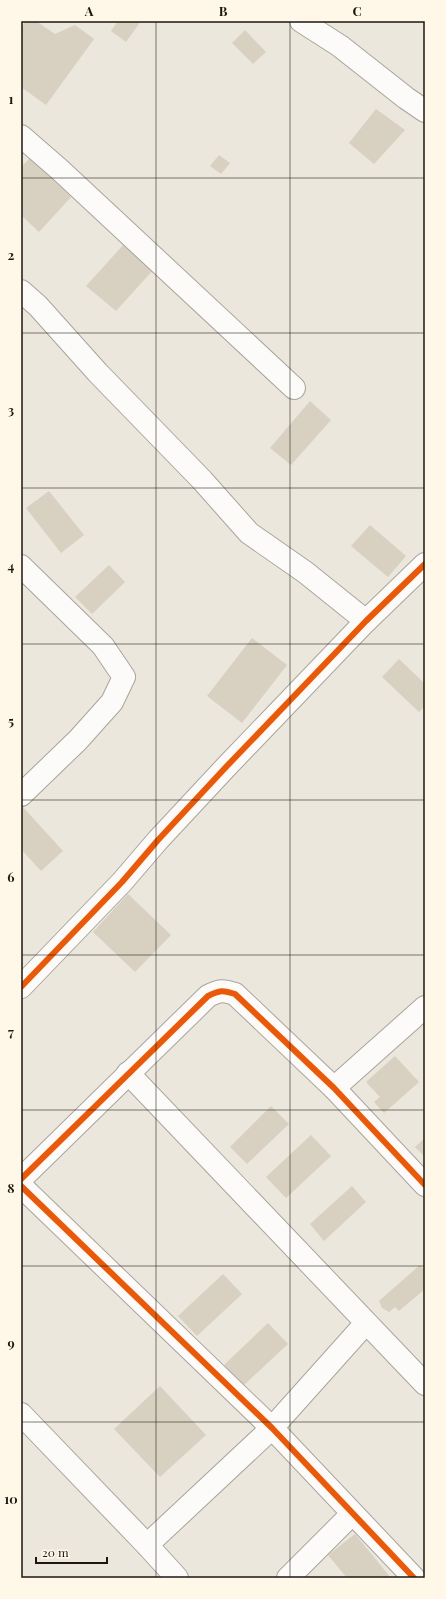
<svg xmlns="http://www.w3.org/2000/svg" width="446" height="1599" font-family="'Playfair Display',serif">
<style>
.building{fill:#d8d0c0}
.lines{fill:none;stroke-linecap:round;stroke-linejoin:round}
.minor-casing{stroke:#a9a59d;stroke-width:24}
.minor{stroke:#fcfbfa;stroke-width:22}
.cycleway-casing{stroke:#fff7e7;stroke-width:8}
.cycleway{stroke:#e8590c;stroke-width:6}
.grid{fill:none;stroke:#1b1811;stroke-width:1;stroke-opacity:0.55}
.neatline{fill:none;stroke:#1b1811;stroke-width:1.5}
.grid-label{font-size:13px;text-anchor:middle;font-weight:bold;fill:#1b1811}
</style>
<rect width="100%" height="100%" fill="#ece7dc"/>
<g class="building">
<path d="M26 21H36L55 34 75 25 94 39 46 105 21 87V28Z"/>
<path d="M118 21H141L126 42 111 31Z"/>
<path d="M245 30 266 52 253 64 232 43Z"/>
<path d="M376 109 405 130 374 164 349 143Z"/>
<path d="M219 155 230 163 221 174 210 166Z"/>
<path d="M30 158 71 197 39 232 21 215V167Z"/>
<path d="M125 243 154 269 116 311 86 286Z"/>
<path d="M310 401 331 420 291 465 270 448Z"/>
<path d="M49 491 84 535 61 553 26 508Z"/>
<path d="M370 525 406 556 388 577 351 546Z"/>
<path d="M109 565 125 582 92 614 75 597Z"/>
<path d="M252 638 287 665 242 723 207 696Z"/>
<path d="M399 659 425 684V706L419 712 382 677Z"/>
<path d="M22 806 63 851 41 871 21 849Z"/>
<path d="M128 894 171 935 135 972 93 932Z"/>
<path d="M395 1056 419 1082 384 1113 374 1102 380 1097 366 1082Z"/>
<path d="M271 1106 289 1124 247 1164 230 1147Z"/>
<path d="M311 1135 331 1156 286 1198 266 1177Z"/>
<path d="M425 1138V1157L415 1147Z"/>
<path d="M352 1186 366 1202 324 1241 310 1224Z"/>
<path d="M420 1265 425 1271V1289L399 1311 395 1307 389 1312 382 1308 379 1301Z"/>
<path d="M223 1274 242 1294 197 1336 178 1316Z"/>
<path d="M268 1323 288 1344 243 1386 224 1365Z"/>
<path d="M160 1386 206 1435 160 1477 114 1429Z"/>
<path d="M355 1534 391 1578H347L328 1555Z"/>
</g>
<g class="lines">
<defs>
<g id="minor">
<path d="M301 21 340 46 406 98 425 111"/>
<path d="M21 136 59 169 294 388"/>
<path d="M21 291 38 306 98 373 202 480 249 533 305 572 366 621"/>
<path d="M21 566 103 646 124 677 112 702 78 740 21 795"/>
<path d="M21 987 122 882 158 840 226 767 366 621 425 564"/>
<path d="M128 1073 425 1384"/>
<path d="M334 1088 425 1007"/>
<path d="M21 1179 208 996C220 990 223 990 235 994L334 1088 425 1185"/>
<path d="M21 1186 272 1428 414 1578"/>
<path d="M21 1414 147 1545 177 1578"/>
<path d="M147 1545 272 1428 366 1323"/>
<path d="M288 1578 352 1514"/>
</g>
</defs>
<use href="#minor" class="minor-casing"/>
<use href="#minor" class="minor"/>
<defs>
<g id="cycleway">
<path d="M21 987 122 882 158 840 226 767 366 621 425 564"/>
<path d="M21 1179 208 996C220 990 223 990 235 994L334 1088 425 1185"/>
<path d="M21 1186 272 1428 414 1578"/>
</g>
</defs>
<use href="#cycleway" class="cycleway-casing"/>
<use href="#cycleway" class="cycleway"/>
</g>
<path class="grid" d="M156 21V1578M290 21V1578M21 178H425M21 333H425M21 488H425M21 644H425M21 800H425M21 955H425M21 1110H425M21 1266H425M21 1422H425"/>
<rect width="446" height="1599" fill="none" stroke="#fff7e7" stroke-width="44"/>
<path d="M36 1557v6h71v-6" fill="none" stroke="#1b1811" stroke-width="2"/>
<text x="42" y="1557" font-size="12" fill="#1b1811" stroke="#fff7e7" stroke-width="3" paint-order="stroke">20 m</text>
<rect x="22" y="22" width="402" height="1555" class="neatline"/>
<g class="grid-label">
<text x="89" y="16">A</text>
<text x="223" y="16">B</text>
<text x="357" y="16">C</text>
<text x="11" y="104">1</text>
<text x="11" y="260">2</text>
<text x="11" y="415">3</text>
<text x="11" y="571">4</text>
<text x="11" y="726">5</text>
<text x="11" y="882">6</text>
<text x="11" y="1037">7</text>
<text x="11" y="1193">8</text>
<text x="11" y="1348">9</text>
<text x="11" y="1504">10</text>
</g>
</svg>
